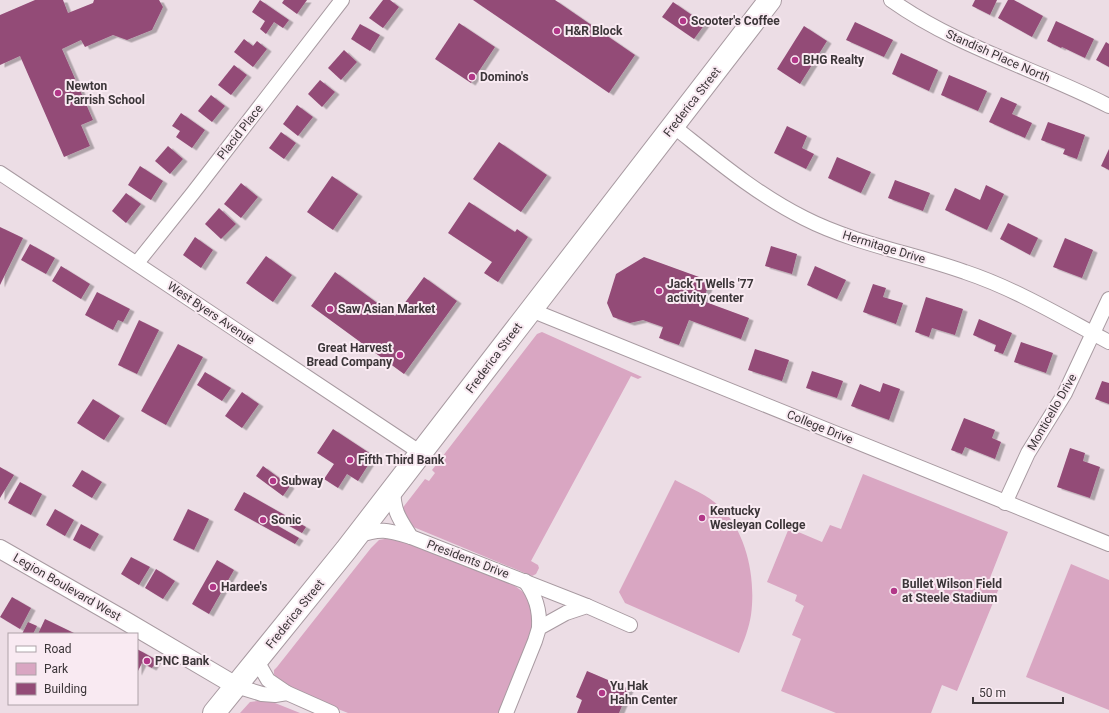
<svg xmlns="http://www.w3.org/2000/svg" width="1109" height="713" font-family="Roboto,sans-serif">
<style>
.green{fill:#d9a6c2}
.building{fill:#934b77;filter:url(#shadow)}
.lines{fill:none;stroke-linecap:round;stroke-linejoin:round}
.minor-casing{stroke:#a89aa1;stroke-width:16}
.tertiary-casing{stroke:#a89aa1;stroke-width:20}
.primary-casing{stroke:#a89aa1;stroke-width:24}
.minor{stroke:#fff;stroke-width:14}
.tertiary{stroke:#fff;stroke-width:18}
.primary{stroke:#fff;stroke-width:22}
.poi-dot{fill:#b23788;stroke:#f9eaf2;stroke-width:1.5}
.labels{text-anchor:middle;stroke-width:4;stroke-linejoin:round;paint-order:stroke}
.poi-label{font-size:12px;font-weight:bold;fill:#3c3639;stroke:#f9eaf2;text-anchor:start}
.street-label{font-size:12px;fill:#3c3639;stroke:#f9eaf2}
</style>
<defs>
<filter id="shadow"><feDropShadow dx="4.5" dy="2.5" stdDeviation="0" flood-color="#0004"/></filter>
</defs>
<rect width="100%" height="100%" fill="#ecdde5"/>
<g class="green">
<path d="M542 332 642 377 638 379 631 376 531 561 538 565 539 568 536 574 532 576 411 526 401 510 425 479 429 481 435 473 432 470 537 334Z"/>
<path d="M863 474 1008 532 988 583 999 588 957 691 942 685 931 713H836L781 691 801 639 792 635 804 606 795 601 797 595 767 582 789 528 822 542 830 525 841 529Z"/>
<path d="M675 480C690 488 708 495 720 507 747 532 756 579 751 615 749 628 744 641 739 653L625 603 619 592Z"/>
<path d="M395 537 511 583 523 592 530 602 535 622 500 713H348L288 689 276 680 274 674V670L277 667 371 548 379 540Z"/>
<path d="M1071 564 1109 580V710L1026 677Z"/>
<path d="M264 700 275 703 300 713H240L250 702Z"/>
</g>
<g class="building">
<path d="M35 0H63L68 13 93 3 94 0H159L163 7 152 30 127 40 113 35 85 47 81 40 62 49 93 120 81 125 90 146 64 157 20 56 0 65V15Z"/>
<path d="M260 0 289 20 283 28 274 22 266 34 260 29 265 21 252 12Z"/>
<path d="M284 0H307L297 14 282 3Z"/>
<path d="M383 0H390L399 7 383 28 369 18Z"/>
<path d="M473 0H555L635 55 609 93Z"/>
<path d="M975 0H997L990 15 972 6Z"/>
<path d="M1008 0H1014L1043 16 1032 37 998 18Z"/>
<path d="M673 2 705 24 694 39 662 17Z"/>
<path d="M1056 21 1094 39 1085 58 1062 47 1061 48 1047 41Z"/>
<path d="M855 22 893 40 884 57 846 40Z"/>
<path d="M459 23 495 47 471 83 435 59Z"/>
<path d="M360 24 380 35 370 51 351 39Z"/>
<path d="M804 26 827 41 800 84 777 69Z"/>
<path d="M244 39 253 46 257 41 267 49 253 67 234 52Z"/>
<path d="M1106 42 1109 44V67L1096 60Z"/>
<path d="M344 50 357 62 341 80 328 68Z"/>
<path d="M901 53 938 70 929 91 892 74Z"/>
<path d="M234 65 247 75 231 95 218 85Z"/>
<path d="M949 75 987 91 978 111 941 95Z"/>
<path d="M320 80 335 92 322 107 308 94Z"/>
<path d="M211 95 225 106 212 122 198 111Z"/>
<path d="M1001 97 1017 104 1012 114 1032 123 1025 138 989 122Z"/>
<path d="M297 105 313 117 298 136 283 124Z"/>
<path d="M181 113 205 130 192 148 176 137 180 131 172 126Z"/>
<path d="M1048 122 1085 135 1077 159 1063 154 1065 149 1041 140Z"/>
<path d="M787 126 807 136 802 148 814 154 806 169 774 153Z"/>
<path d="M281 132 296 143 284 159 269 148Z"/>
<path d="M499 142 547 175 521 212 473 179Z"/>
<path d="M168 146 183 159 170 174 155 161Z"/>
<path d="M1109 149V170L1101 166Z"/>
<path d="M837 157 871 172 861 193 828 178Z"/>
<path d="M140 166 163 181 151 200 128 185Z"/>
<path d="M332 176 358 194 333 230 307 212Z"/>
<path d="M895 180 930 193 923 211 888 198Z"/>
<path d="M241 183 258 197 241 218 224 204Z"/>
<path d="M986 185 1004 194 987 230 945 210 955 188 980 200Z"/>
<path d="M126 193 141 204 126 223 112 211Z"/>
<path d="M469 202 515 232 517 229 528 237 498 282 484 273 492 262 448 233Z"/>
<path d="M219 208 236 224 221 239 205 224Z"/>
<path d="M1008 223 1038 238 1030 255 1000 239Z"/>
<path d="M0 227 23 238 0 285Z"/>
<path d="M195 237 213 250 201 268 183 255Z"/>
<path d="M1065 238 1093 250 1082 278 1053 267Z"/>
<path d="M30 244 55 258 46 274 21 260Z"/>
<path d="M771 246 797 254 792 274 765 266Z"/>
<path d="M266 256 292 275 273 302 246 283Z"/>
<path d="M644 257 710 281 703 301 749 318 741 339 689 320 679 345 659 338 663 327 643 320 630 323 613 317 607 303 616 274Z"/>
<path d="M61 266 90 284 81 299 52 281Z"/>
<path d="M815 266 846 280 837 299 807 285Z"/>
<path d="M335 272 395 316 424 277 457 301 404 374 311 306Z"/>
<path d="M873 284 886 288 883 297 903 303 896 324 863 312Z"/>
<path d="M97 292 130 309 123 322 118 320 113 330 85 315Z"/>
<path d="M926 297 963 309 955 335 932 328 929 337 915 332Z"/>
<path d="M979 319 1012 333 1003 354 994 351 996 345 973 335Z"/>
<path d="M139 320 159 330 137 374 118 365Z"/>
<path d="M1021 342 1053 353 1046 373 1014 362Z"/>
<path d="M178 344 203 357 166 425 141 411Z"/>
<path d="M755 349 789 360 782 381 748 370Z"/>
<path d="M812 371 843 381 837 398 806 388Z"/>
<path d="M205 372 231 388 222 401 197 385Z"/>
<path d="M1102 381 1109 383V404L1095 399Z"/>
<path d="M883 383 900 389 889 420 851 406 860 384 880 392Z"/>
<path d="M242 392 259 404 242 428 225 416Z"/>
<path d="M93 399 120 416 104 440 77 423Z"/>
<path d="M964 418 995 430 992 438 1001 442 995 459 965 447 962 454 951 450Z"/>
<path d="M333 429 374 456 358 481 347 474 338 488 324 479 334 464 317 453Z"/>
<path d="M1070 448 1085 453 1083 461 1100 467 1090 498 1057 487Z"/>
<path d="M263 466 290 486 283 496 256 476Z"/>
<path d="M0 467 14 475 0 498Z"/>
<path d="M82 470 102 482 92 498 72 486Z"/>
<path d="M20 482 42 494 31 515 8 503Z"/>
<path d="M244 492 306 527 302 533 275 518 273 523 299 538 295 544 234 510Z"/>
<path d="M55 509 74 520 65 536 46 525Z"/>
<path d="M188 509 209 519 194 550 173 540Z"/>
<path d="M81 524 99 534 90 549 73 540Z"/>
<path d="M131 557 150 567 139 585 121 574Z"/>
<path d="M217 560 234 570 209 614 192 604Z"/>
<path d="M156 569 175 581 163 599 145 588Z"/>
<path d="M12 597 31 608 20 629 0 617Z"/>
<path d="M45 619 76 634H38Z"/>
<path d="M28 622 37 626 33 634H22Z"/>
<path d="M137 649 157 660 152 668 142 663 137 673Z"/>
<path d="M587 671 629 689 619 713H577L582 700 576 697Z"/>
</g>
<g class="lines">
<defs>
<g id="minor">
<path d="M891 0C957 47 1037 69 1109 106"/>
<path d="M673 126C715 159 756 194 804 218 855 244 912 253 965 272 1016 289 1062 317 1109 342"/>
<path d="M0 173 421 453"/>
<path d="M137 263 193 193 342 0"/>
<path d="M531 310 1109 544"/>
<path d="M393 489C394 513 399 518 411 537L587 606"/>
<path d="M1005 503 1028 453 1065 393 1109 299"/>
<path d="M357 536C381 528 387 530 411 537"/>
<path d="M525 581C536 596 540 610 539 628"/>
<path d="M257 661 268 680 287 693"/>
<path d="M236 686 262 694 275 695 287 693 332 713"/>
<path d="M506 713 535 641 539 628 566 613 587 606 630 625"/>
</g>
<path id="tertiary" d="M0 549 124 620 236 686"/>
<path id="primary" d="M214 713 346 550 770 0"/>
</defs>
<use href="#minor" class="minor-casing"/>
<use href="#tertiary" class="tertiary-casing"/>
<use href="#primary" class="primary-casing"/>
<use href="#minor" class="minor"/>
<use href="#tertiary" class="tertiary"/>
<use href="#primary" class="primary"/>
</g>
<g class="poi-dot">
<circle cx="683" cy="21" r="4"/>
<circle cx="557" cy="31" r="4"/>
<circle cx="795" cy="60" r="4"/>
<circle cx="472" cy="77" r="4"/>
<circle cx="58" cy="93" r="4"/>
<circle cx="659" cy="291" r="4"/>
<circle cx="330" cy="309" r="4"/>
<circle cx="400" cy="355" r="4"/>
<circle cx="350" cy="460" r="4"/>
<circle cx="273" cy="481" r="4"/>
<circle cx="702" cy="518" r="4"/>
<circle cx="263" cy="520" r="4"/>
<circle cx="213" cy="587" r="4"/>
<circle cx="894" cy="591" r="4"/>
<circle cx="147" cy="661" r="4"/>
<circle cx="602" cy="693" r="4"/>
</g>
<g class="labels">
<g class="poi-label">
<text x="691" y="25">Scooter's Coffee</text>
<text x="565" y="35">H&amp;R Block</text>
<text x="803" y="64">BHG Realty</text>
<text x="480" y="81">Domino's</text>
<text x="66" y="90">Newton<tspan x="66" dy="14">Parrish School</tspan></text>
<text x="667" y="288">Jack T Wells '77<tspan x="667" dy="14">activity center</tspan></text>
<text x="338" y="313">Saw Asian Market</text>
<text x="392" y="352" text-anchor="end">Great Harvest<tspan x="392" dy="14">Bread Company</tspan></text>
<text x="358" y="464">Fifth Third Bank</text>
<text x="281" y="485">Subway</text>
<text x="710" y="515">Kentucky<tspan x="710" dy="14">Wesleyan College</tspan></text>
<text x="271" y="524">Sonic</text>
<text x="902" y="588">Bullet Wilson Field<tspan x="902" dy="14">at Steele Stadium</tspan></text>
<text x="221" y="591">Hardee's</text>
<text x="155" y="665">PNC Bank</text>
<text x="610" y="690">Yu Hak<tspan x="610" dy="14">Hahn Center</tspan></text>
</g>
<g class="street-label">
<text transform="translate(998 56) rotate(24)" y="4">Standish Place North</text>
<text transform="translate(692 102) rotate(-52)" y="4">Frederica Street</text>
<text transform="translate(240 132) rotate(-52)" y="4">Placid Place</text>
<text transform="translate(884 247) rotate(17)" y="4">Hermitage Drive</text>
<text transform="translate(211 313) rotate(34)" y="4">West Byers Avenue</text>
<text transform="translate(494 358) rotate(-53)" y="4">Frederica Street</text>
<text transform="translate(1052 412) rotate(-60)" y="4">Monticello Drive</text>
<text transform="translate(820 427) rotate(22)" y="4">College Drive</text>
<text transform="translate(468 559) rotate(21)" y="4">Presidents Drive</text>
<text transform="translate(67 587) rotate(30)" y="4">Legion Boulevard West</text>
<text transform="translate(295 614) rotate(-51)" y="4">Frederica Street</text>
</g>
</g>
<rect x="8" y="633" width="130" height="72" fill="#f9eaf2" stroke="#ada2a8"/>
<rect x="16" y="646" width="20" height="6" fill="#ffffff" stroke="#ada2a8"/>
<text x="44" y="653" font-size="12" fill="#3c3639">Road</text>
<rect x="16" y="663" width="20" height="12" fill="#d9a6c2" stroke="#ada2a8"/>
<text x="44" y="673" font-size="12" fill="#3c3639">Park</text>
<rect x="16" y="683" width="20" height="12" fill="#934b77" stroke="#ada2a8"/>
<text x="44" y="693" font-size="12" fill="#3c3639">Building</text>
<path d="M973 697v6h90v-6" fill="none" stroke="#3c3639" stroke-width="2"/>
<text x="979" y="697" font-size="12" fill="#3c3639" stroke="#f9eaf2" stroke-width="3" paint-order="stroke">50 m</text>
</svg>
